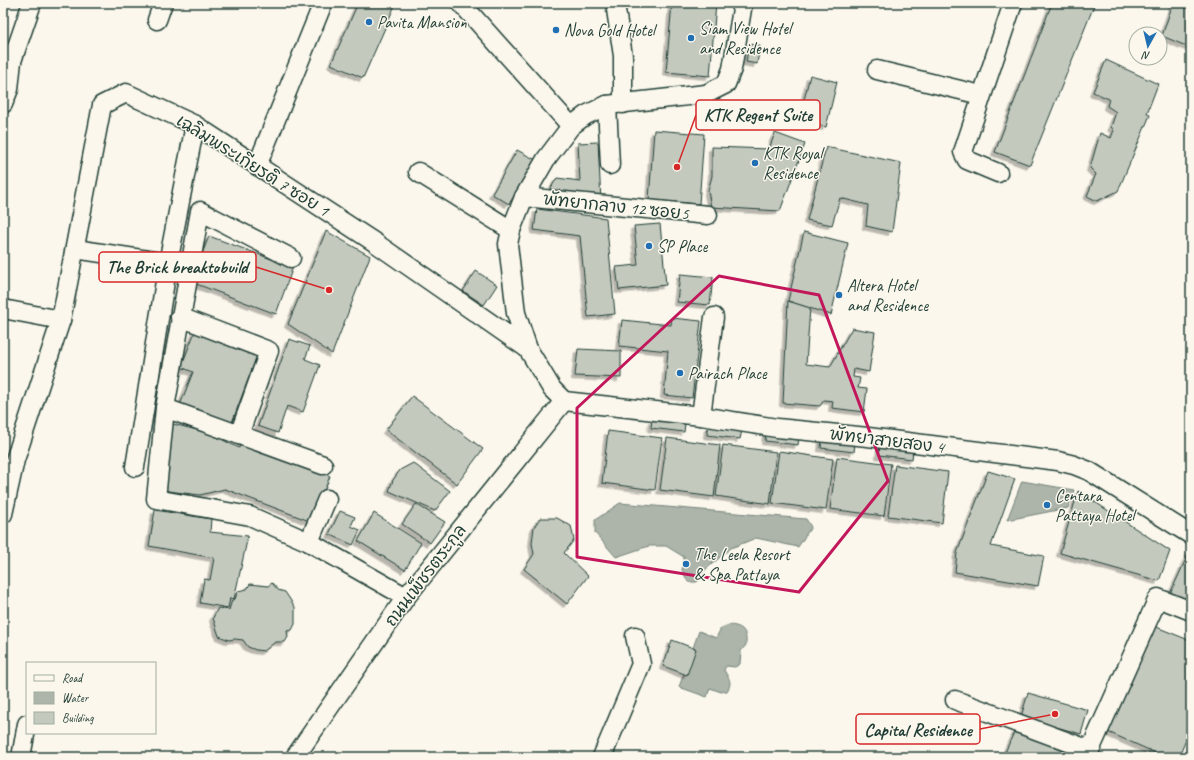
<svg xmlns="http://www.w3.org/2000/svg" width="1194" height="760" font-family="Caveat,'Playpen Sans Thai',sans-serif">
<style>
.water{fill:#adb4aa;stroke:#74847b}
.building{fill:#c4c9be;stroke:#1f3d34;filter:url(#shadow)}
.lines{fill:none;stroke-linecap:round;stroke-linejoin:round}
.minor-casing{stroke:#1f3d34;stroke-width:21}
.minor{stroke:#fbf7ec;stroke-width:18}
.marked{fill:none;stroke:#c2185b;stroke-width:3;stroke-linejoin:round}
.poi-dot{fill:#1f6fb2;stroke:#fbf7ec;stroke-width:1.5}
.labels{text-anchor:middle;stroke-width:3;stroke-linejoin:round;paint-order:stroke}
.poi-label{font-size:17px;fill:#1f3d34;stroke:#fbf7ec;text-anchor:start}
.street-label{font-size:17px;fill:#1f3d34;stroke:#fbf7ec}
.leader{fill:none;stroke:#d62828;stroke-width:1.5}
.callout-dot{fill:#d62828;stroke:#fbf7ec;stroke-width:1.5}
.callout{fill:#fbf7ec;stroke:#d62828;stroke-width:1.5}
.callout-label{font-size:18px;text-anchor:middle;font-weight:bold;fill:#1f3d34}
</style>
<defs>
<filter id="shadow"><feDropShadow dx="-3.5" dy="3.5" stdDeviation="0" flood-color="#0004"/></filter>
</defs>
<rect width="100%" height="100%" fill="#fbf7ec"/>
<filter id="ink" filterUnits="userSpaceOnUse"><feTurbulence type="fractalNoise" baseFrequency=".025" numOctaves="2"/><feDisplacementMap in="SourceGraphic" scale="8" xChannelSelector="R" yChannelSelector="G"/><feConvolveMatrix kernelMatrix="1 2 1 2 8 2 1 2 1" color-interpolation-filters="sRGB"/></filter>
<g filter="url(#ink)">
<g class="water">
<path d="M1022 481 1074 490 1068 508 1007 520Z"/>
<path d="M620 503 806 519 811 527 798 547 756 538 731 548 705 570 697 582H688L682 570 684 557 666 546H649L616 557 595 533V520Z"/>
<path d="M729 625C743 626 747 631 746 645L741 651 740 664 735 667 726 666 724 670C729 679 733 682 727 691L721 692 710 688 707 697 679 687 699 631 716 638 721 628Z"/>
</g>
<g class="building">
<path d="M358 3H396L363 78 331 64Z"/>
<path d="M672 3H716L710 76 666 72Z"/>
<path d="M1052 3H1095L1030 165 995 152Z"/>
<path d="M1173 3H1184L1191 5V48L1162 36Z"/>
<path d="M749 44 760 46 757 64 746 62Z"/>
<path d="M1106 60 1158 84 1147 113 1150 115 1118 191 1097 201 1087 196 1096 174 1090 168 1100 133 1111 138 1114 130 1111 127 1116 112 1107 106 1109 99 1093 92Z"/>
<path d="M810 75 837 82 826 127 799 121Z"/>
<path d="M654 130 704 134 699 204 649 200Z"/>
<path d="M775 133 805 144 780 211 711 207 708 191 712 176V147L769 149Z"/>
<path d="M598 142 601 201 547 194 557 178 580 181 578 143Z"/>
<path d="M826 147 901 163 892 232 866 226 868 205 840 198 832 225 807 220Z"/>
<path d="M517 150 536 160 509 204 492 194Z"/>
<path d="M537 209 606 218 615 314 588 317 580 236 534 230Z"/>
<path d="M660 224 666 285 619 290 616 267 638 265 634 226Z"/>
<path d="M326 231 370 256 332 354 288 324Z"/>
<path d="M804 232 848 243 831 315 788 301Z"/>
<path d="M209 236 293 267 276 314 191 282Z"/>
<path d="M476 271 497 285 484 305 463 291Z"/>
<path d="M680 274 713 277 710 305 677 302Z"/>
<path d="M788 301 810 308 806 364 830 367 852 328 875 332 869 372 854 369 853 377 860 378 858 388 867 389 864 412 832 408 833 401 824 400 820 406 783 403Z"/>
<path d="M672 318 701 321 692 398 664 395 668 351 619 346 622 320 671 325Z"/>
<path d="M196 329 258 353 231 425 180 405 193 372 181 367Z"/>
<path d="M289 339 310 346 305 359 320 365 303 412 287 406 278 433 258 426Z"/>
<path d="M578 349 621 351V378L575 376Z"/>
<path d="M412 396 483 449 457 484 386 430Z"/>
<path d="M652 419 685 423 684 432 651 428Z"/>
<path d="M169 423 209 433 239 448 242 441 330 476 312 522 225 489 200 495 160 490Z"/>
<path d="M708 426 742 430 740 439 707 435Z"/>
<path d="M608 431 662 438 655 490 602 483Z"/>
<path d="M766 432 799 436 798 445 765 441Z"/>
<path d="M667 438 720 445 714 497 660 490Z"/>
<path d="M822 439 855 443 854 452 821 448Z"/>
<path d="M723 445 776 452 770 504 716 496Z"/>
<path d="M880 446 913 450 912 459 879 455Z"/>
<path d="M779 451 833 459 826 510 772 503Z"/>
<path d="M837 457 891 464 884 516 830 509Z"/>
<path d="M413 463 450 491 435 511 389 491 393 480 400 470Z"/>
<path d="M895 465 948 472 942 523 888 516Z"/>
<path d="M988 471 1015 479 991 546 1044 556 1038 586 955 572 957 553Z"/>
<path d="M1078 491 1170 551 1159 581 1060 553Z"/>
<path d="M416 504 445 522 430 543 402 524Z"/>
<path d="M155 510 211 519 210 532 248 536 234 599 230 598 228 608 200 603 204 579 210 580 214 558 149 546Z"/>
<path d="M340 511 355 517 351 526 360 530 353 545 329 534Z"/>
<path d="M374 513 421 543 405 570 358 541Z"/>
<path d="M540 518H557L571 526 574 540 564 553 588 576 567 604 524 569 534 554 532 543 534 527Z"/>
<path d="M1191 548V603L1170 594Z"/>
<path d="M272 583 278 590 285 592 295 607V624L292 630 287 631 288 637 285 642H275L268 648 264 651 256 650 248 647 243 640 235 639 229 640 219 636 213 618 218 608 229 610 232 600 235 599 238 591 247 589 250 584 268 586Z"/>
<path d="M1154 626 1191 641V727L1179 757H1165L1108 732Z"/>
<path d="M672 640 696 649 687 675 663 666Z"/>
<path d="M1028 693 1088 710 1081 734 1021 717Z"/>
<path d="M1015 730 1065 752 1062 757H1003Z"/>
</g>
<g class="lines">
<defs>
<g id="minor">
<path d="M461 3 571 126"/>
<path d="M615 3 623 56V104"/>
<path d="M157 20 163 3"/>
<path d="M877 70 981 95"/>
<path d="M3 104 9 89 12 61 32 3"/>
<path d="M607 105 610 165"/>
<path d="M257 166 323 3"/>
<path d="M418 172 511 230"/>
<path d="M998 173 967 160 963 152 1013 3"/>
<path d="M524 197 708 215"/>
<path d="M75 249 168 263"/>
<path d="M291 258 200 211 165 408 156 499 250 516 309 542 406 597"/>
<path d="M3 309 61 320"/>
<path d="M180 317 269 351 239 435"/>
<path d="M564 401 701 416 777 428 868 437 1058 461 1074 465 1089 471 1191 535"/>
<path d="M564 401 552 389 528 349 516 313 508 244 511 230 524 197 546 159 571 126 586 115 607 105 706 94 726 84 732 69 743 3"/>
<path d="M165 408 323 465"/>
<path d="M701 416 714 317"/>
<path d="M135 467 168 263 195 125"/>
<path d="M3 514 15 460 61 320 102 105 126 93 195 125 374 242 528 349"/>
<path d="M309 542 327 499"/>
<path d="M955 700 1090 750"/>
<path d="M21 757 27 724"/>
<path d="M295 757 406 597 564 401"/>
<path d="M602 757 641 664 635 636"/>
<path d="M1087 757 1158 598 1191 611"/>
</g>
</defs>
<use href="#minor" class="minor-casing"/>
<use href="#minor" class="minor"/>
</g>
</g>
<path class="marked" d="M719 276 819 295 888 481 799 592 577 557V408Z"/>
<g class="poi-dot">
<circle cx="369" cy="22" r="4"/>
<circle cx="556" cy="30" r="4"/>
<circle cx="691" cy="38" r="4"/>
<circle cx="755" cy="163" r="4"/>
<circle cx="649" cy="246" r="4"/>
<circle cx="839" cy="295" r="4"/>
<circle cx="680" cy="373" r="4"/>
<circle cx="1047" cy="505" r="4"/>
<circle cx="686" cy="564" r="4"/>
</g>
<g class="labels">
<g class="poi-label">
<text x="377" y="28">Pavita Mansion</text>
<text x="699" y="34">Siam View Hotel<tspan x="699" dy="20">and Residence</tspan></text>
<text x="564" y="36">Nova Gold Hotel</text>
<text x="763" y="159">KTK Royal<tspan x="763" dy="20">Residence</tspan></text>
<text x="657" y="252">SP Place</text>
<text x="847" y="291">Altera Hotel<tspan x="847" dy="20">and Residence</tspan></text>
<text x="688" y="379">Pairach Place</text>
<text x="1055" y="501">Centara<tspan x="1055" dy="20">Pattaya Hotel</tspan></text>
<text x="694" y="560">The Leela Resort<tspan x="694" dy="20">&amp; Spa Pattaya</tspan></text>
</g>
<g class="street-label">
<text transform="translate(253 165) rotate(32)" y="6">เฉลิมพระเกียรติ 7 ซอย 1</text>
<text transform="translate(616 206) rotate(6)" y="6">พัทยากลาง 12 ซอย5</text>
<text transform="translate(887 440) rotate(7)" y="6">พัทยาสายสอง 4</text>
<text transform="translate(425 575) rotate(-53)" y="6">ถนนเพ็ชรตระกูล</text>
</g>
</g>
<path class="leader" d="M677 167L696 115M329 290L256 267M1055 714L980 729"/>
<g class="callout-dot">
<circle cx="677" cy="167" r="4"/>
<circle cx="329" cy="290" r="4"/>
<circle cx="1055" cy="714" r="4"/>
</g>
<g class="callout">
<rect x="696" y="100" width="124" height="30" rx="4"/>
<rect x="99" y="252" width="157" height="30" rx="4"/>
<rect x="856" y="714" width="124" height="30" rx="4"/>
</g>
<g class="callout-label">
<text x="758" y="121">KTK Regent Suite</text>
<text x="177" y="273">The Brick breaktobuild</text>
<text x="918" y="736">Capital Residence</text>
</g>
<rect width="1194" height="760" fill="none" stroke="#fbf7ec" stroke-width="16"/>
<rect x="8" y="8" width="1178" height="744" fill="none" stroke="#1f3d34" stroke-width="1.5" filter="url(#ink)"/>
<rect x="26" y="662" width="130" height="72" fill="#fbf7ec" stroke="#a3ada2"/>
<rect x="34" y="675" width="20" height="6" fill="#fbf7ec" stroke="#a3ada2"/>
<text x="62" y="682" font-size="12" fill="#1f3d34">Road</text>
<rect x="34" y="692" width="20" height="12" fill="#adb4aa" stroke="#a3ada2"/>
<text x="62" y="702" font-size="12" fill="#1f3d34">Water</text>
<rect x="34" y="712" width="20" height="12" fill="#c4c9be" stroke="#a3ada2"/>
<text x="62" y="722" font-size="12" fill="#1f3d34">Building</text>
<g transform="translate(1148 46) rotate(188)"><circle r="19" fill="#fbf7ec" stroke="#a3ada2"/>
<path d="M0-3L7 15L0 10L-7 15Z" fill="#1f6fb2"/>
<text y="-6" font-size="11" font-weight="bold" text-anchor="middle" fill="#1f3d34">N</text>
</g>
</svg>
